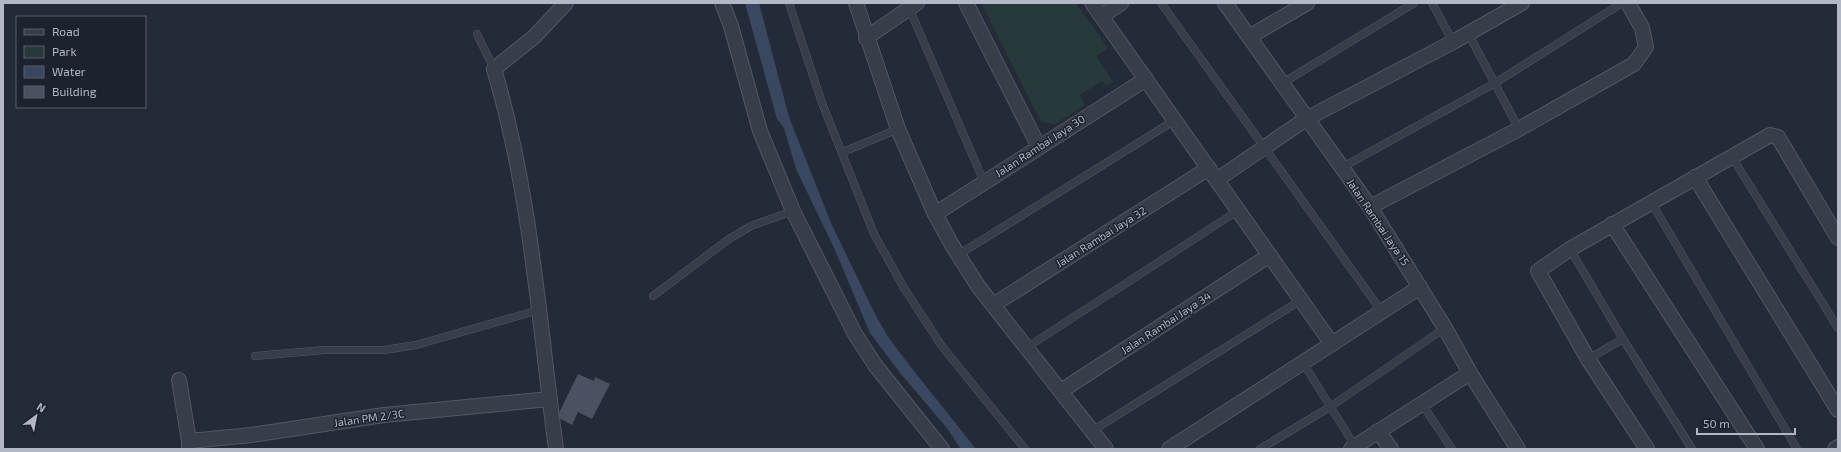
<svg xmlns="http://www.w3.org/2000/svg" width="1841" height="452" font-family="'Exo 2',sans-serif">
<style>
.green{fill:#28393b}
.water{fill:#3a4760}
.building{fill:#4a5262}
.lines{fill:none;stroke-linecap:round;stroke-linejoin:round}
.service-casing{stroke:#525864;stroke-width:8}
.minor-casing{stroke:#525864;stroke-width:16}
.service{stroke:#373d49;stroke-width:7}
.minor{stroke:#373d49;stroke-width:14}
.labels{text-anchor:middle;stroke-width:3;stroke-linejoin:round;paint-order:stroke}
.street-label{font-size:11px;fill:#b2b8c5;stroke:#1c222e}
</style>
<rect width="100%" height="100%" fill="#232b38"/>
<path class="green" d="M981 3H1076L1108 48 1096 56 1113 82 1106 86 1102 81 1080 95 1085 105 1055 124 1041 122Z"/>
<path class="water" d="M745 3H759L789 117 831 223 874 312 888 337 910 366 976 449H961L946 427 901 374 870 333 835 250 796 169 784 128 777 119Z"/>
<path class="building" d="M578 374 594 381 595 377 610 384 592 419 578 412 572 425 557 417Z"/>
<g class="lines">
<defs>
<g id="service">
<path d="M789 3 822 103 874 234 904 288 941 345 1025 449"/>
<path d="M1161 3 1382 312"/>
<path d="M1432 3 1453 42"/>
<path d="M909 8 984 182"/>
<path d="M1468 33 1519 129"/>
<path d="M477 34 494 69"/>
<path d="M1281 84 1414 3"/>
<path d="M843 152 898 129"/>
<path d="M1732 157 1838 328"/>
<path d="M1341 168 1495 83 1622 3"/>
<path d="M1651 202 1797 449"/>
<path d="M1570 249 1623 339 1692 449"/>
<path d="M958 255 1175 120"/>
<path d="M653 296 729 239 751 226 793 211"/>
<path d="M1026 348 1239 210"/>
<path d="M255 356 324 350H384L416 345 539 310"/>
<path d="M1588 359 1623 339"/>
<path d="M1303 363 1355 446"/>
<path d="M1422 404 1452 449"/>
<path d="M1092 431 1301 300"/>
<path d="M1260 449 1330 407 1445 328"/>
</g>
<g id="minor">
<path d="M722 3 731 26 760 131 793 211 855 334 875 365 942 449"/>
<path d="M856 3 898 129 935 214 952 245 978 286 1106 449"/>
<path d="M966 3 1039 147"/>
<path d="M1092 3 1332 344"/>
<path d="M1225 3 1370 207 1445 328 1470 373 1518 449"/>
<path d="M1102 16 1121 3"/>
<path d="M1249 37 1307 3"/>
<path d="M866 38 917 3"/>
<path d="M1695 177 1838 410"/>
<path d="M1218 179 1306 119 1453 42 1522 3"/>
<path d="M1370 207 1519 129 1634 64 1646 47 1642 28 1628 3"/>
<path d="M935 214 1146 79"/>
<path d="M1612 224 1757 449"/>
<path d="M993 305 1209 168"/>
<path d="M179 380 189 441V449"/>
<path d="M1061 391 1270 255"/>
<path d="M1378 431 1391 449"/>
<path d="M189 441 252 435 384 415 550 399"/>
<path d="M556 449C539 322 531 193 494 69L534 37 566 3"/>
<path d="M1169 449 1420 287"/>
<path d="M1351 449 1470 373"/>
<path d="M1647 449 1588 359 1538 271 1570 249 1770 135 1778 137 1838 238"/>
<path d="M1835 449 1838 447"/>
</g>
</defs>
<use href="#service" class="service-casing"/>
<use href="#minor" class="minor-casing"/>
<use href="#service" class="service"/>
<use href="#minor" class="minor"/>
</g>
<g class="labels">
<g class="street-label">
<text transform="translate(1040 146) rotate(-33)" y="4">Jalan Rambai Jaya 30</text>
<text transform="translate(1378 222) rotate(56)" y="4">Jalan Rambai Jaya 15</text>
<text transform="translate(1101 237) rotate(-32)" y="4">Jalan Rambai Jaya 32</text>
<text transform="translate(1166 323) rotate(-33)" y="4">Jalan Rambai Jaya 34</text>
<text transform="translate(369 418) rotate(-8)" y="4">Jalan PM 2/3C</text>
</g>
</g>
<rect width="1841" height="452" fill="none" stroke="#b2b8c5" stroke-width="8"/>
<rect x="16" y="16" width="130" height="92" fill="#1c222e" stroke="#585e6a"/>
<rect x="24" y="29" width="20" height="6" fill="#373d49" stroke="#585e6a"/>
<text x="52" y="36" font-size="12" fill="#b2b8c5">Road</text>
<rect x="24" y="46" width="20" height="12" fill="#28393b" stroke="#585e6a"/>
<text x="52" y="56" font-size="12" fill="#b2b8c5">Park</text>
<rect x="24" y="66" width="20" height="12" fill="#3a4760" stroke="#585e6a"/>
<text x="52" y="76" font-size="12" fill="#b2b8c5">Water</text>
<rect x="24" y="86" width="20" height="12" fill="#4a5262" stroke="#585e6a"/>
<text x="52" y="96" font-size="12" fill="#b2b8c5">Building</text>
<g transform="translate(36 416) rotate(32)" stroke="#1c222e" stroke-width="3" paint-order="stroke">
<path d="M0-3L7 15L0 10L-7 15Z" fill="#b2b8c5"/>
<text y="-6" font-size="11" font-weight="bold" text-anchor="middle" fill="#b2b8c5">N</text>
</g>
<path d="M1697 428v6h98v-6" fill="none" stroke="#b2b8c5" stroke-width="2"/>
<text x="1703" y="428" font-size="12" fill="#b2b8c5" stroke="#1c222e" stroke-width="3" paint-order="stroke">50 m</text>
</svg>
